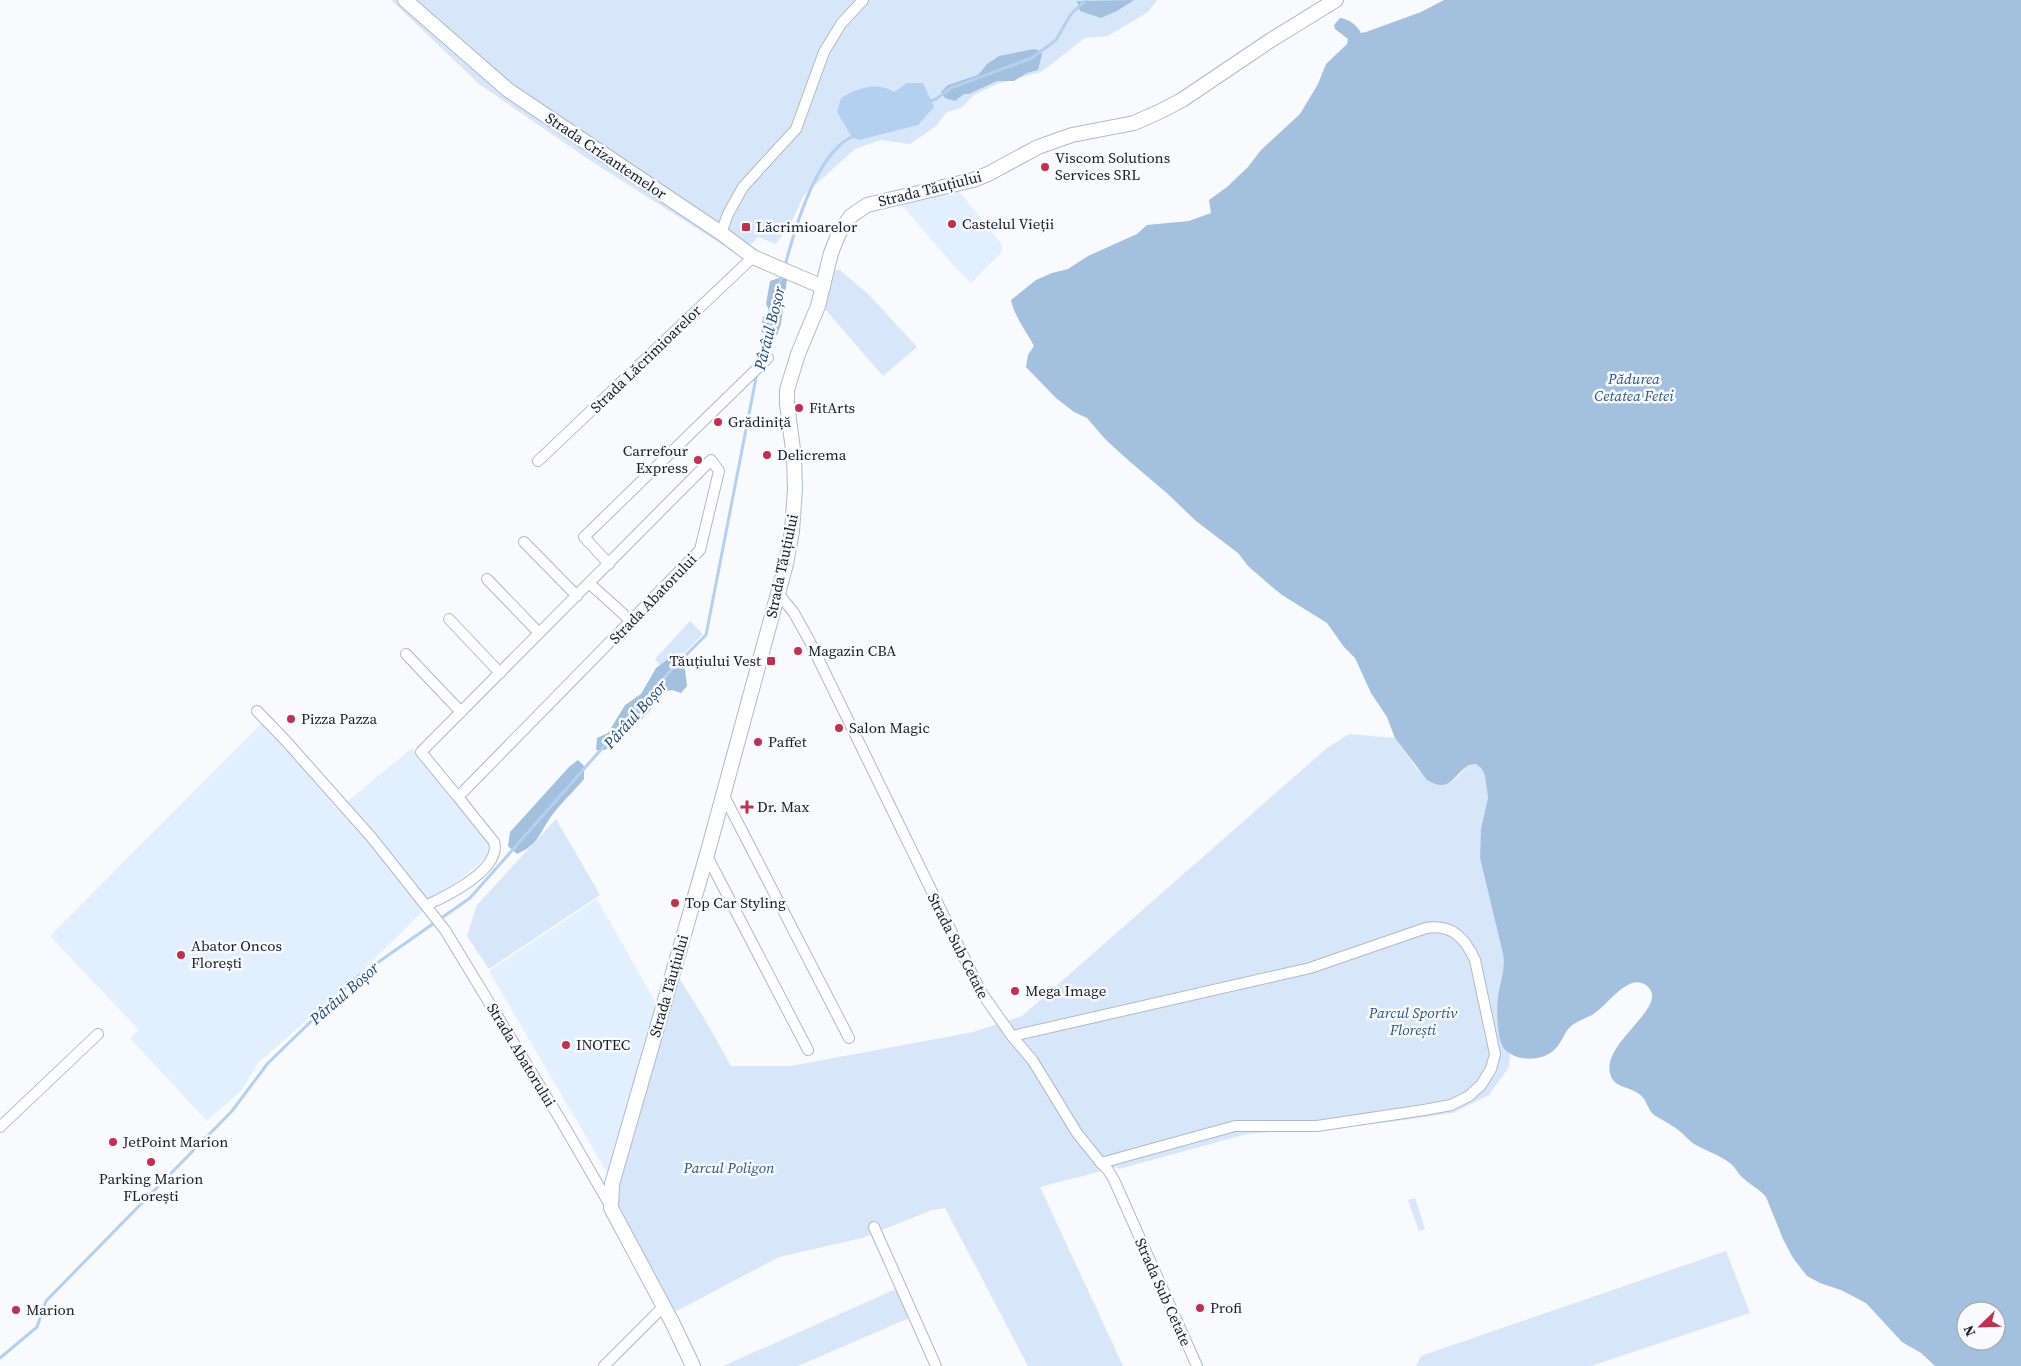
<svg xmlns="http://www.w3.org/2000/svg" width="2021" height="1366" font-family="'Source Serif 4',serif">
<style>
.built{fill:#e1efff}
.green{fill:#d7e7f9}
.forest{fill:#a3c0de;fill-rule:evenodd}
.water{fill:#b4d0f0}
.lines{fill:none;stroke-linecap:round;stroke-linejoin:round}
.stream{stroke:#b4d0f0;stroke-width:3}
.street-casing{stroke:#afbac7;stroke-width:12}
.secondary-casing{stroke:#afbac7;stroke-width:16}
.street{stroke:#fff;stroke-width:10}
.secondary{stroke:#fff;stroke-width:14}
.poi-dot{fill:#c03051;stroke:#f8fafd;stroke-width:2}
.labels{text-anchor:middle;stroke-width:5;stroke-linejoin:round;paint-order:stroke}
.street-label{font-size:15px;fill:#1b1f24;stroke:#f8fafd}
.poi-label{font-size:15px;fill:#1b1f24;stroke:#f8fafd;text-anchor:start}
.park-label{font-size:15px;font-style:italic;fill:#2e5781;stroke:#f8fafd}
.water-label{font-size:16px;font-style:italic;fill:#214a73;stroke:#f8fafd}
</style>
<rect width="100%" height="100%" fill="#f8fafd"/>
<g class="built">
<path d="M956 188 1003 246 1000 254 971 283 954 266 900 203Z"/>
<path d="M270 715 347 802 412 748 491 846 492 852 423 911 361 972 257 1064 242 1090 207 1121 130 1038 139 1030 50 936Z"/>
<path d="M597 899 658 1007 608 1174 489 971Z"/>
</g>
<g class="green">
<path d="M391 0H1157L1148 12 1108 36 1085 38 1041 72 997 84 974 95 961 108 947 112 936 126 910 144 881 140 855 149 804 195 792 221 776 244 758 237 740 256 591 161 479 84Z"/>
<path d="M835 270H840L869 295 917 347 883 376 825 309Z"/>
<path d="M690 621 703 634 666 672 655 659Z"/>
<path d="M1349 734 1395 738 1417 769 1441 785 1454 780 1469 765 1476 764 1482 769 1485 776 1488 798 1481 828 1480 858 1503 954 1504 969 1502 981 1510 1055 1509 1067 1489 1095 1453 1113 1390 1122 1247 1134 1119 1169 1117 1167 1040 1187 1123 1366H1028L945 1208 932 1210 862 1238 779 1257 673 1313 616 1205 627 1150 679 978 704 1018 731 1066H791L973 1032 1022 1016 1327 748Z"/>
<path d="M556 819 600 895 489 969 467 936 477 905Z"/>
<path d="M1415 1198 1425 1229 1419 1231 1408 1200Z"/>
<path d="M1726 1251 1750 1313 1591 1366H1416L1421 1356Z"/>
<path d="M896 1289 909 1318 798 1366H723Z"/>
</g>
<g class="forest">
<path d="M1134 0 1117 11 1101 18 1080 11 1077 1Z"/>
<path d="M1444 0H2021V1366H1935L1921 1353 1902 1342 1866 1303 1841 1290 1820 1283 1807 1276 1793 1258 1783 1239 1766 1197C1760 1189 1750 1185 1743 1178 1738 1174 1736 1168 1731 1164 1720 1155 1706 1151 1694 1144 1688 1140 1683 1133 1677 1129 1670 1124 1662 1120 1654 1115 1647 1109 1647 1099 1639 1094 1629 1086 1613 1088 1610 1073 1602 1042 1671 1006 1647 986 1630 971 1607 1005 1595 1013 1588 1018 1578 1020 1571 1026 1564 1032 1562 1043 1554 1050 1541 1063 1508 1062 1501 1043 1497 1032 1496 1003 1499 991 1502 977 1505 968 1503 954L1480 858 1481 828 1488 798 1485 776 1482 769 1476 764 1469 765C1453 775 1450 794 1427 780L1395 738 1387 717 1371 693 1355 658 1344 647 1327 623 1282 595 1271 586 1248 566 1238 553 1196 521 1169 495 1128 460 1106 440 1087 418 1074 412 1056 398 1026 367 1028 355 1034 346C1026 330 1015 318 1011 300L1036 280 1052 273 1068 269 1088 256 1137 234 1147 225 1189 221 1211 213 1209 200 1227 187 1248 167 1261 150 1300 114 1318 84 1326 64 1347 44 1348 39 1335 29 1334 25 1340 18C1349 19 1357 25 1361 33L1366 32 1421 12ZM1966 1311H1996V1341H1966Z"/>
<path d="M1034 49 1038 50 1042 54 1038 70 1027 73 1014 81H997L969 94H964L955 101 945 98 941 92 948 85 978 75 987 64 999 56Z"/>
<path d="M779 278 787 279 781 324 777 335 767 336 761 331 763 317 769 310 766 304 770 281Z"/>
<path d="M671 657H678L685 670 687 686 681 693 672 690 655 694 650 711 622 738 605 750H596L597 738 608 733 625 705 641 694 656 668Z"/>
<path d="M578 760 584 766V779C574 791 562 802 553 814 539 832 540 844 517 854L508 846 510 832 569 767Z"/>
</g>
<path class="water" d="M907 83H923L934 107 918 125 859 140 852 137 837 112 841 98C857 88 877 81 894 92Z"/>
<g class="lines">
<g class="stream">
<path d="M928 102 936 99 951 88 1032 58 1056 40 1071 14 1086 0"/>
<path d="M785 266C794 231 813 168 841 144 845 140 850 138 854 136"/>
<path d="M760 362 782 274"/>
<path d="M0 1358 37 1327 46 1301 232 1111 268 1063 357 977 470 898 673 668 706 635 757 373"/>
</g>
<defs>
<g id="street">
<path d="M721 233 728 214 743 187 796 129 824 52 841 24 863 0"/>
<path d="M538 461 753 257"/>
<path d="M524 542 577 596"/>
<path d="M609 564 584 537 768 358"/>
<path d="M487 579 539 633"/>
<path d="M589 583 631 621"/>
<path d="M778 593 794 613 809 640 981 992 1012 1036 1033 1061 1077 1133 1101 1163 1108 1170 1114 1180 1197 1366"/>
<path d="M449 619 500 673"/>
<path d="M406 654 461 712"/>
<path d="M257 711 286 741 372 838 445 930 563 1124 611 1207"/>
<path d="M723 794 849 1038"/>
<path d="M707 856 808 1050"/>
<path d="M427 905C447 896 502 869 494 842L458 797 700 550 719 471 711 460 421 752 458 797"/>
<path d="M1012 1036 1310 968 1426 928C1452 924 1465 938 1475 960L1495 1054 1491 1069 1481 1085 1469 1096 1451 1105 1424 1110 1317 1126H1235L1101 1163"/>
<path d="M0 1127 98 1034"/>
<path d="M874 1227 936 1366"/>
<path d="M604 1366 664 1306"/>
</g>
<g id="secondary">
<path d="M405 0 508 90 721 233 753 257 823 287"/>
<path d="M693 1366 672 1322 611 1208 612 1184 708 851 786 564 792 531 795 489 794 457 787 404V390L798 354 818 306 831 253 839 233 851 216 867 205 973 180 988 174 1038 147 1072 135 1134 123 1161 111 1182 100 1271 40 1336 0"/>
</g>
</defs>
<use href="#street" class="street-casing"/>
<use href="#secondary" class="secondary-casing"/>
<use href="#street" class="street"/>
<use href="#secondary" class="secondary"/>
</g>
<g class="poi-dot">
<circle cx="1045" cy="167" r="5"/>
<circle cx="952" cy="224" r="5"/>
<rect x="741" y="222" width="10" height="10" rx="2.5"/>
<circle cx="799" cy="408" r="5"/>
<circle cx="718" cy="422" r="5"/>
<circle cx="767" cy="455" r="5"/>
<circle cx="698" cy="460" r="5"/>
<circle cx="798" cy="651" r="5"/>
<rect x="766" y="656" width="10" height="10" rx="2.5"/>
<circle cx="291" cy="719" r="5"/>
<circle cx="839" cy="728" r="5"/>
<circle cx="758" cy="742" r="5"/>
<path d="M744.5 799.5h5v5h5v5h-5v5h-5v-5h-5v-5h5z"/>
<circle cx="675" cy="903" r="5"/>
<circle cx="181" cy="955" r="5"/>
<circle cx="1015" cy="991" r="5"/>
<circle cx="566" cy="1045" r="5"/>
<circle cx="113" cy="1142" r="5"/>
<circle cx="151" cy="1162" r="5"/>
<circle cx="1200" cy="1308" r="5"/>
<circle cx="16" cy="1310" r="5"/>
</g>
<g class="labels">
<g class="street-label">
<text transform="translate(606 156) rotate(34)" y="5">Strada Crizantemelor</text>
<text transform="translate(930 189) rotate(-14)" y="5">Strada Tăuțiului</text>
<text transform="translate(646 359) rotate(-44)" y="5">Strada Lăcrimioarelor</text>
<text transform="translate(782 566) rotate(-78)" y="5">Strada Tăuțiului</text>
<text transform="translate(653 599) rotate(-46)" y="5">Strada Abatorului</text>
<text transform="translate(958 946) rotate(63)" y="5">Strada Sub Cetate</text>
<text transform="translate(669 986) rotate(-74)" y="5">Strada Tăuțiului</text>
<text transform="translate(521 1055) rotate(59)" y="5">Strada Abatorului</text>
<text transform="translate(1163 1292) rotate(66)" y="5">Strada Sub Cetate</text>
</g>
<g class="poi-label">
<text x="1055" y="163">Viscom Solutions<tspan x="1055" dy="17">Services SRL</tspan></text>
<text x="962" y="229">Castelul Vieții</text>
<text x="756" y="232">Lăcrimioarelor</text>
<text x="809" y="413">FitArts</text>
<text x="728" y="427">Grădiniță</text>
<text x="688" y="456" text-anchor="end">Carrefour<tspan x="688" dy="17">Express</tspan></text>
<text x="777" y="460">Delicrema</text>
<text x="808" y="656">Magazin CBA</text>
<text x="761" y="666" text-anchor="end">Tăuțiului Vest</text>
<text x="301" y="724">Pizza Pazza</text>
<text x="849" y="733">Salon Magic</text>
<text x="768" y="747">Paffet</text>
<text x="757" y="812">Dr. Max</text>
<text x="685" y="908">Top Car Styling</text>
<text x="191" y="951">Abator Oncos<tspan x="191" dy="17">Florești</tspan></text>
<text x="1025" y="996">Mega Image</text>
<text x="576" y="1050">INOTEC</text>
<text x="123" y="1147">JetPoint Marion</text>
<text x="151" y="1184" text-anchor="middle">Parking Marion<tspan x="151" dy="17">FLorești</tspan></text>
<text x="1210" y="1313">Profi</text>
<text x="26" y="1315">Marion</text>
</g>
<g class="park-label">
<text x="1634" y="384">Pădurea<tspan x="1634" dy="17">Cetatea Fetei</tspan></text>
<text x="1413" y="1018">Parcul Sportiv<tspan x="1413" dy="17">Florești</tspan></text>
<text x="729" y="1173">Parcul Poligon</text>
</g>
<g class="water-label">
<text transform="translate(769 328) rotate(-76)" y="6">Pârâul Boșor</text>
<text transform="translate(635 714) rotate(-48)" y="6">Pârâul Boșor</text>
<text transform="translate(344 993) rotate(-41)" y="6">Pârâul Boșor</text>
</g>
</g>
<g transform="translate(1981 1326) rotate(247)"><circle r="24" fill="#f8fafd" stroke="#a0a2a6"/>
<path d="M0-4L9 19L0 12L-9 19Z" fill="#c03051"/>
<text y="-8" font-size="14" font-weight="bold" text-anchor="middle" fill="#1b1f24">N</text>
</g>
</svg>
